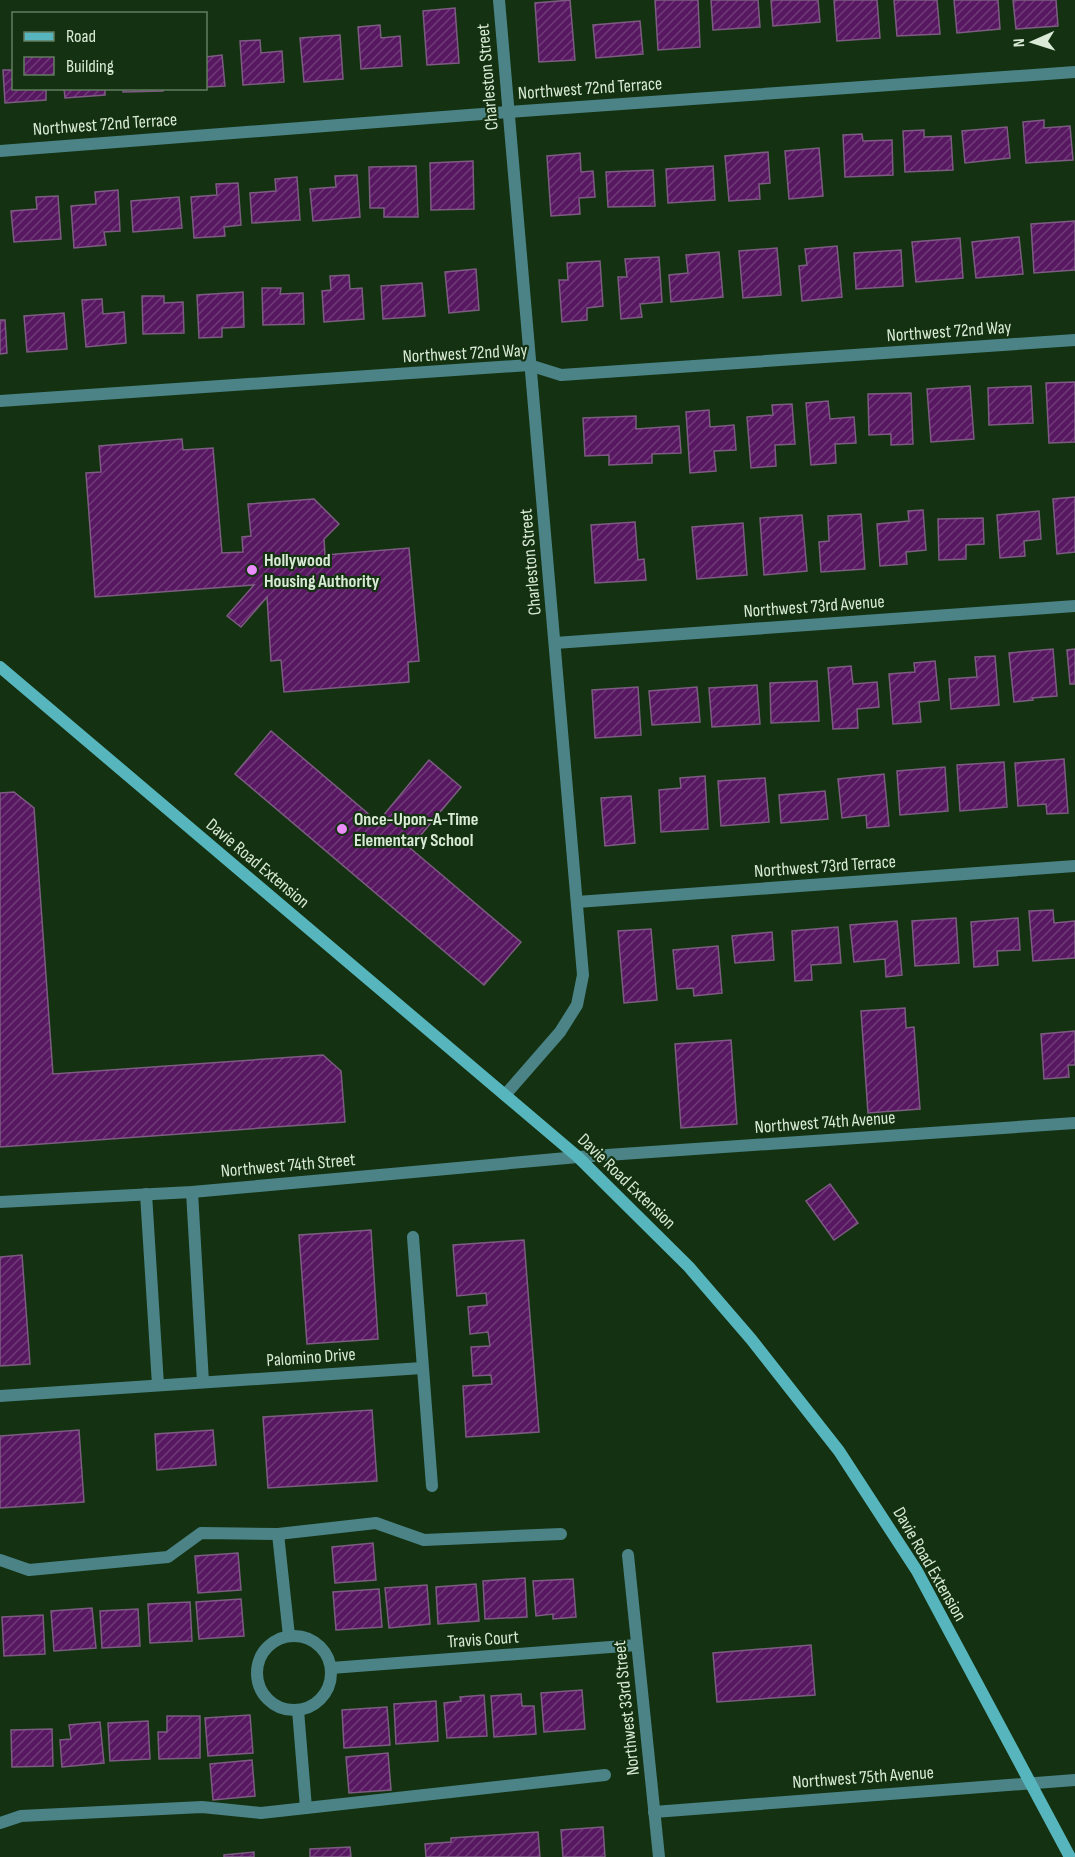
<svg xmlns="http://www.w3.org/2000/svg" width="1075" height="1857" font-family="'Sofia Sans Condensed',sans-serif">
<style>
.building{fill:url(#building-hatch);stroke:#7c5d81;stroke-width:1.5}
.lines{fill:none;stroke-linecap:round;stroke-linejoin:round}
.street{stroke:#4b8387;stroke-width:12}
.secondary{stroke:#57b6bd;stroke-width:12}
.poi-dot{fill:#eb8dfb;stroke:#143211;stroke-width:2}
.labels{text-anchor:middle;stroke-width:4.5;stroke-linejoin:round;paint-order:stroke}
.street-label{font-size:18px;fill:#d9ead6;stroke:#143211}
.poi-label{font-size:18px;font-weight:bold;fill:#d9ead6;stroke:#143211;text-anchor:start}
</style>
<defs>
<pattern id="building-hatch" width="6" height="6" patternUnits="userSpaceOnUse" patternTransform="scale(1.5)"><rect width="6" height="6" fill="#571861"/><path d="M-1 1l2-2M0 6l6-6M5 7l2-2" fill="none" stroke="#6f3a77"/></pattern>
</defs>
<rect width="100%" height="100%" fill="#143211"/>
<g class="building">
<path d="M570 0 575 60 539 62 535 3Z"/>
<path d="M655 0H698L700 47 658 50Z"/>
<path d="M711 0H758L760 27 713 30Z"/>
<path d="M771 0H818L820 22 773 26Z"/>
<path d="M834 0H877L880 38 837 41Z"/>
<path d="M894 0H937L940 34 897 36Z"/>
<path d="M954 0H998L1000 29 957 33Z"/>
<path d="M1013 0H1056L1058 26 1016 29Z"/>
<path d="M455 8 459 63 427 65 423 11Z"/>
<path d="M640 21 643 54 596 58 593 25Z"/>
<path d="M380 25 381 38 400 36 402 66 361 69 358 27Z"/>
<path d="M340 35 343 79 304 82 300 38Z"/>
<path d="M260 40 261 53 282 51 284 82 243 85 240 41Z"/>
<path d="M222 55 225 86 206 87V57Z"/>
<path d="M3 70H14V88H46V100L5 103Z"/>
<path d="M64 88H105V95L65 98Z"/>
<path d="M123 88H163V91L123 92Z"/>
<path d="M1044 120V128L1070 126 1073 160 1026 163 1023 122Z"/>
<path d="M1007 127 1010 158 965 163 962 131Z"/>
<path d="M924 130V137L951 136 953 170 905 172 903 131Z"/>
<path d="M862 134 863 141 892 140 893 175 845 177 843 135Z"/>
<path d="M819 148 823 196 789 199 785 151Z"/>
<path d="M768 152 770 183 759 184 760 199 729 201 725 156Z"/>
<path d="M580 153 581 172 593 171 595 197 579 198 580 214 551 216 547 156Z"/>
<path d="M473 161 474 209 431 210 430 163Z"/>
<path d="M416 166 418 217H384V208H370L369 167Z"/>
<path d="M713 166 715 200 668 203 666 169Z"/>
<path d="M653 170 655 206 608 207 606 172Z"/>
<path d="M357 175 360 217 313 221 310 189 336 187 335 176Z"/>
<path d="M297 177 300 220 252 223 250 193 276 191 275 179Z"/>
<path d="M238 183 241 225 224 227 225 236 194 238 191 197 217 195 216 184Z"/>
<path d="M118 190 120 231 104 232 106 245 74 248 71 206 96 204 95 192Z"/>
<path d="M58 196 61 239 14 242 11 211 37 209 36 197Z"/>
<path d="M179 197 182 228 133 232 131 201Z"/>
<path d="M1075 221V270L1034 273 1031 224Z"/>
<path d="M1019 237 1023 274 976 278 972 242Z"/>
<path d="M960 238 963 278 916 282 912 242Z"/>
<path d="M837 246 842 297 802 301 799 266 807 265 805 249Z"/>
<path d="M777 248 781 295 743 298 739 251Z"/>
<path d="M901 250 903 286 856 289 854 253Z"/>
<path d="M719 252 723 297 671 302 669 275 688 273 686 255Z"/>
<path d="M659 257 662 302 640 304 642 317 621 319 618 277H627L625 259Z"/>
<path d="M600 261 603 306 587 308V320L562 322 559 280H568L567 263Z"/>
<path d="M476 269 479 310 449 313 445 272Z"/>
<path d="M349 275 350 289 362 288 364 319 324 322 322 291 331 290 330 276Z"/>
<path d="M422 283 425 316 383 319 381 286Z"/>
<path d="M262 288H281L280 294 303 293 304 324 263 325Z"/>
<path d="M243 292 244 327 222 328V337L199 338 197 295Z"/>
<path d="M142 296H164V303L183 302 184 333 143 334Z"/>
<path d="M102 299 103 314 124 312 126 343 86 347 82 300Z"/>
<path d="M64 313 67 349 27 352 24 316Z"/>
<path d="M0 320H5L7 353 0 354Z"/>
<path d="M1075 382V442L1049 443 1046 383Z"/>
<path d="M970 386 974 439 931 442 927 389Z"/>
<path d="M1031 386 1033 423 989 425 988 388Z"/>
<path d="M911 393 913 444 891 445V434L869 435 868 394Z"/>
<path d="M828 401 830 419 854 417 856 443 835 444 836 463 811 465 806 403Z"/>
<path d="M792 404 795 444 775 445 776 466 751 468 747 417 773 415 772 405Z"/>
<path d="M709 410 710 427 734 425 736 450 714 451 716 471 690 473 686 412Z"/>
<path d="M636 416V429L679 426 681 453 652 454V463L609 465V455L585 456 583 418Z"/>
<path d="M182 439 183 450 213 448 222 553 243 552 242 537 251 536 248 504 314 499 339 524 324 539 325 555 409 548 419 661 408 662 409 682 284 692 281 660 271 661 267 597 241 627 227 616 254 585 95 597 86 473 101 472 99 446Z"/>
<path d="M1075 497V552L1057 554 1053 499Z"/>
<path d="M923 510 926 550 906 552 907 564 880 566 877 524 909 521 908 511Z"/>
<path d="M1039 511 1041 539 1024 541 1025 556 1000 558 997 515Z"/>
<path d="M861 514 865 569 821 572 819 542 829 541 828 516Z"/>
<path d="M802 515 807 571 764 575 760 518Z"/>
<path d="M983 518 984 544 966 545V559L939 560 938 519Z"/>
<path d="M635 522 638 560 644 559 646 580 595 583 591 525Z"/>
<path d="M743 523 747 575 697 579 692 527Z"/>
<path d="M1053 649 1057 696 1032 698 1033 700 1014 702 1009 653Z"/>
<path d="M1075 649V684H1070L1067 650Z"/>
<path d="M995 656 999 705 951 709 949 679 977 677 975 657Z"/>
<path d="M935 661 939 700 919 702 921 722 893 724 889 674 915 672 914 663Z"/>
<path d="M851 666 853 684 877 682 879 707 857 709 858 728 833 729 828 668Z"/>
<path d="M817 681 819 721 771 723 770 683Z"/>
<path d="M757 685 760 724 712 727 709 688Z"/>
<path d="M638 687 641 735 595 738 592 690Z"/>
<path d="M697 687 700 722 652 725 649 691Z"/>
<path d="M271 731 378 822 429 760 461 787 410 848 521 942 484 985 235 774Z"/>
<path d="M1064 759 1068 813 1047 814 1046 804 1018 806 1015 763Z"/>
<path d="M1004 762 1007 807 960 811 957 765Z"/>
<path d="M945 767 948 811 900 815 897 771Z"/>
<path d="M884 774 889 826 867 828 866 815 842 818 838 779Z"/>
<path d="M705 776 708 829 661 832 659 790 681 788 680 778Z"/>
<path d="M765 778 769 822 721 826 718 781Z"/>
<path d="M825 791 828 819 781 823 779 795Z"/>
<path d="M14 792 34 808 53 1074 323 1055 341 1071 345 1122 0 1147V793Z"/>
<path d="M631 796 635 843 605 846 601 798Z"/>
<path d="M1053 910 1054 923 1075 921V958L1033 961 1029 911Z"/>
<path d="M956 918 959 963 915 966 912 921Z"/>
<path d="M1018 918 1020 950 997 951 998 965 974 967 971 922Z"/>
<path d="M897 921 902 975 886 977 885 959 854 962 850 925Z"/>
<path d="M838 927 841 963 811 965 812 980 795 981 792 931Z"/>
<path d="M651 929 657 1000 624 1003 618 931Z"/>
<path d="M772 932 774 960 735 963 732 936Z"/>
<path d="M718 946 722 993 694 996 693 988 677 989 673 950Z"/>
<path d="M905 1008 906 1028 914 1027 920 1109 868 1113 861 1011Z"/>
<path d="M1075 1031V1065H1068L1069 1077 1044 1079 1041 1034Z"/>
<path d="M731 1040 737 1124 681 1128 675 1044Z"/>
<path d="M830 1184 858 1223 834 1240 806 1201Z"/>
<path d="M371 1230 378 1339 307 1344 299 1235Z"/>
<path d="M524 1240 539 1432 466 1437 463 1386 492 1384 491 1375 473 1376 471 1347 490 1346 488 1332 470 1334 468 1307 487 1305 486 1293 457 1296 453 1245Z"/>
<path d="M22 1255 30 1364 0 1366V1257Z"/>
<path d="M372 1410 377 1481 268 1488 263 1417Z"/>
<path d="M79 1430 84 1502 0 1508V1436Z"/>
<path d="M213 1430 216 1465 157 1470 155 1434Z"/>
<path d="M373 1543 376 1580 335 1583 332 1547Z"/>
<path d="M238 1553 241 1590 198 1593 195 1556Z"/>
<path d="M525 1578 527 1617 485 1619 483 1581Z"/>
<path d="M573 1579 576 1617 553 1619V1614L536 1616 533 1581Z"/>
<path d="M476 1584 479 1621 438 1624 436 1587Z"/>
<path d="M427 1585 430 1624 389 1628 385 1588Z"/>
<path d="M379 1589 382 1627 336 1630 333 1592Z"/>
<path d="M241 1599 244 1636 199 1639 196 1602Z"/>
<path d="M190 1602 192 1641 150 1643 148 1604Z"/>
<path d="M92 1608 96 1648 54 1651 51 1611Z"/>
<path d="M138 1609 140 1646 102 1648 100 1611Z"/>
<path d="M43 1615 45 1654 4 1656 2 1617Z"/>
<path d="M811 1645 815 1695 717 1702 713 1653Z"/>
<path d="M582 1690 585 1729 544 1732 541 1693Z"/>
<path d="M521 1694 522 1706H534L536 1734 494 1737 491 1696Z"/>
<path d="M484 1695 487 1736 447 1738 444 1703 461 1701 460 1697Z"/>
<path d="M436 1701 438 1741 396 1744 394 1704Z"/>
<path d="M387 1707 390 1745 344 1748 342 1710Z"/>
<path d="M250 1715 253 1753 208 1756 205 1718Z"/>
<path d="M167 1716H200V1758L159 1759 158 1732H167Z"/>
<path d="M148 1721 150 1759 110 1761 108 1723Z"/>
<path d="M100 1722 104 1763 62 1767 60 1740 71 1739 69 1725Z"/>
<path d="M52 1729 53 1766 12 1767 11 1730Z"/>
<path d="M388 1753 391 1790 349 1793 346 1757Z"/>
<path d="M252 1760 255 1796 213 1800 210 1764Z"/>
<path d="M603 1827 605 1857H563L561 1830Z"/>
<path d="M538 1832 540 1857H426L425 1844 451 1842V1838Z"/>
<path d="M350 1847 351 1857H310V1849Z"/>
<path d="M254 1852V1857H224V1855Z"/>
</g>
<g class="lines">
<g class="street">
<path d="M499 0 583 975 577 1005 560 1032 505 1095"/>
<path d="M0 151 508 112 1075 72"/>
<path d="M0 401 529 365 561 375 1075 340"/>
<path d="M555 643 1075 606"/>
<path d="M577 902 1075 866"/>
<path d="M192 1192 203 1382"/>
<path d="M146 1194 158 1385"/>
<path d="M0 1202 192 1192 578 1157 1075 1123"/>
<path d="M413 1237 432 1486"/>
<path d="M0 1396 422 1368"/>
<path d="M278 1534 289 1636"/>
<path d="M628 1555 659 1857"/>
<path d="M0 1560 29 1570 168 1557 201 1533 278 1534 376 1523 424 1540 561 1534"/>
<circle cx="294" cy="1673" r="37"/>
<path d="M331 1668 637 1645"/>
<path d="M298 1710 306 1808"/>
<path d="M654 1812 1075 1780"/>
<path d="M0 1823 21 1816 202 1807 261 1813 605 1775"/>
</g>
<path class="secondary" d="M0 667 578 1157 689 1267 751 1339 839 1451 917 1571 1070 1857"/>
</g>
<g class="poi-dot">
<circle cx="252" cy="570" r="6"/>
<circle cx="342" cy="829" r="6"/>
</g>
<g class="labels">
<g class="street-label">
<text transform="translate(487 77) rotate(-95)" y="6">Charleston Street</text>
<text transform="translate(590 88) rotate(-4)" y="6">Northwest 72nd Terrace</text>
<text transform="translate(105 124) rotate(-4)" y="6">Northwest 72nd Terrace</text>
<text transform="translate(949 331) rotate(-4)" y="6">Northwest 72nd Way</text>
<text transform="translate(465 353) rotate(-3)" y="6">Northwest 72nd Way</text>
<text transform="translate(530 562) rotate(-95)" y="6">Charleston Street</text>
<text transform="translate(814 606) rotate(-4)" y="6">Northwest 73rd Avenue</text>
<text transform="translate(258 863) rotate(40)" y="6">Davie Road Extension</text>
<text transform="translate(825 866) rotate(-4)" y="6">Northwest 73rd Terrace</text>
<text transform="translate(825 1122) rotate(-4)" y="6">Northwest 74th Avenue</text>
<text transform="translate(288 1165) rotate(-5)" y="6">Northwest 74th Street</text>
<text transform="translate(627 1181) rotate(44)" y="6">Davie Road Extension</text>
<text transform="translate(311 1357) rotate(-4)" y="6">Palomino Drive</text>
<text transform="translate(930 1564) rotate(60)" y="6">Davie Road Extension</text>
<text transform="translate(483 1639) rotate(-4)" y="6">Travis Court</text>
<text transform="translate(626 1708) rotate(-96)" y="6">Northwest 33rd Street</text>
<text transform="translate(863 1777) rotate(-4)" y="6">Northwest 75th Avenue</text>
</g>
<g class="poi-label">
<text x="264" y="566">Hollywood<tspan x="264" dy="21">Housing Authority</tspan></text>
<text x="354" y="825">Once-Upon-A-Time<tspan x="354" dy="21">Elementary School</tspan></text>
</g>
</g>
<rect x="12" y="12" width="195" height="78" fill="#143211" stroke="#637c60" stroke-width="1.5"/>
<rect x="24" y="32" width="30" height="9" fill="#57b6bd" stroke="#637c60" stroke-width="1.5"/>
<text x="66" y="42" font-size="18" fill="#d9ead6">Road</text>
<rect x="24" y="57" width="30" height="18" fill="url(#building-hatch)" stroke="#637c60" stroke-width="1.5"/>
<text x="66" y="72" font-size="18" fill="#d9ead6">Building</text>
<g transform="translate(1033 42) rotate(267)" stroke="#143211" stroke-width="4.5" paint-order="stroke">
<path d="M0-4.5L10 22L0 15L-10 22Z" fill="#d9ead6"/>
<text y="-9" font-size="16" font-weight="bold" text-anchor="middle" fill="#d9ead6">N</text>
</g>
</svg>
